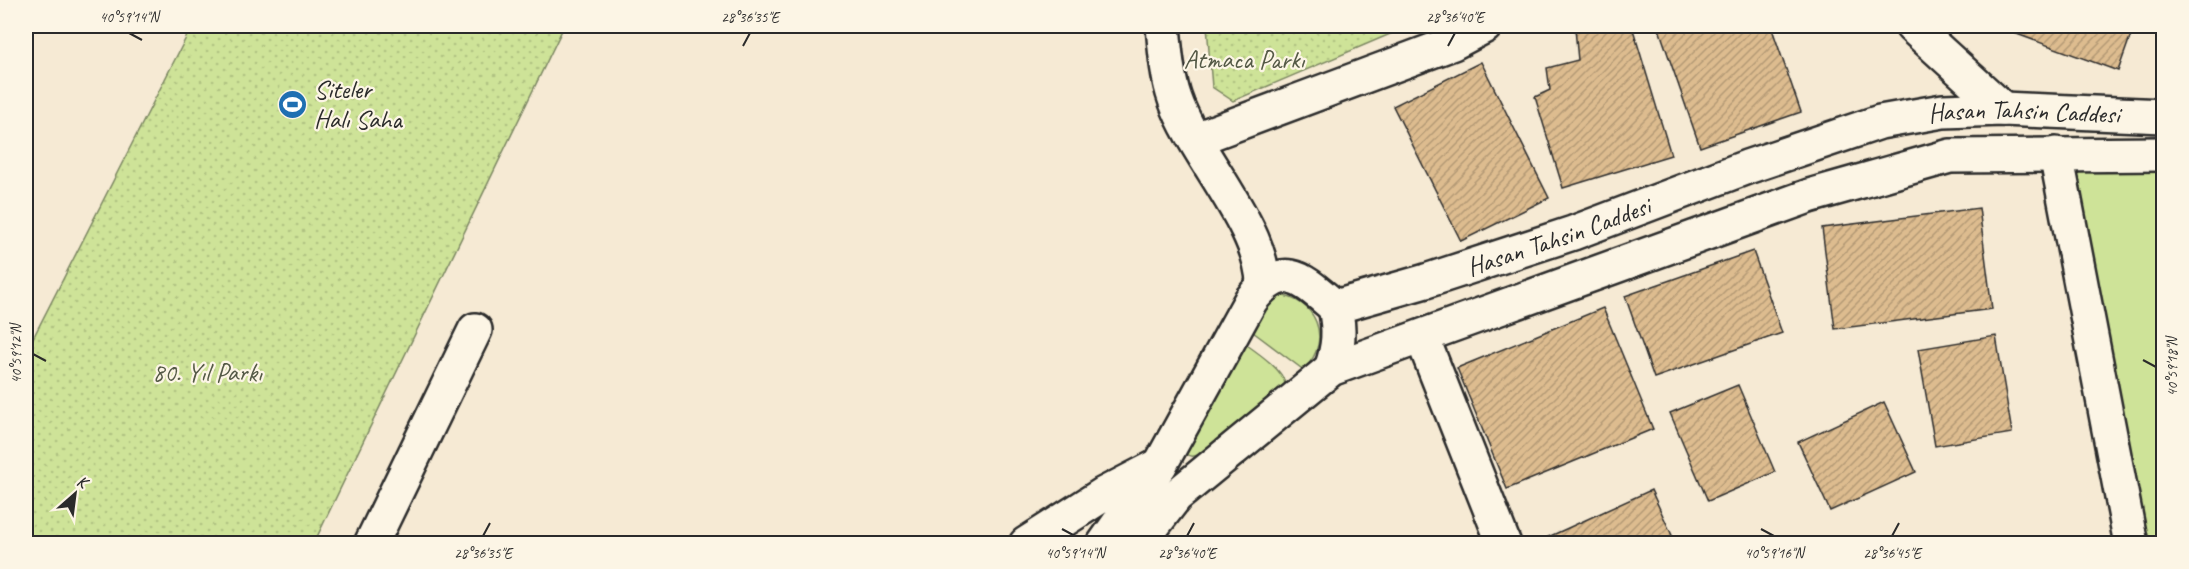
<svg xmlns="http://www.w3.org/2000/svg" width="2189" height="569" font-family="Caveat,sans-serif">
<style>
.grass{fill:#cee398;stroke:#7c8762;stroke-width:1.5}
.park{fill:url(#park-dots);stroke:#7c8762;stroke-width:1.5}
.building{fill:url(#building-hatch);stroke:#2b2b2b;stroke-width:1.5}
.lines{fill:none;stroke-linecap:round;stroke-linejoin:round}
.minor-casing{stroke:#2b2b2b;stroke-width:38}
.tertiary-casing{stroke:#2b2b2b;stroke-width:38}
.secondary-casing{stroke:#2b2b2b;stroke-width:38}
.minor{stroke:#fcf5e5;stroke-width:33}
.tertiary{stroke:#fcf5e5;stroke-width:33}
.secondary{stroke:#fcf5e5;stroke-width:33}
.ticks{fill:none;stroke:#2b2b2b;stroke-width:2}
.labels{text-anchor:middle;stroke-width:4.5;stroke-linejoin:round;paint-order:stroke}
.park-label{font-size:26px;fill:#545946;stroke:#fcf5e5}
.poi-label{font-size:26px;fill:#2b2b2b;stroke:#fcf5e5;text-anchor:start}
.street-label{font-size:26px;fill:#2b2b2b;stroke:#fcf5e5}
.neatline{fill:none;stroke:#2b2b2b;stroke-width:2}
.ticks-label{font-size:15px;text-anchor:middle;fill:#2b2b2b}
</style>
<defs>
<pattern id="park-dots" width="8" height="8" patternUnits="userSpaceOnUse" patternTransform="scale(1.5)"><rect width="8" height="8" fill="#cee398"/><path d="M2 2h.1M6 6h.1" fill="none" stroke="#b1c383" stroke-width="1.8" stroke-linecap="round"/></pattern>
<pattern id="building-hatch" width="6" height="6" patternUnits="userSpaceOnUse" patternTransform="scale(1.5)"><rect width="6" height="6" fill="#ddbc8f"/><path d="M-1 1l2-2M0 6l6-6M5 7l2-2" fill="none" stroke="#b39975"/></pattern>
</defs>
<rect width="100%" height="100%" fill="#f6ead4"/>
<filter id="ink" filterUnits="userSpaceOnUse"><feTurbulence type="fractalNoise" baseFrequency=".0167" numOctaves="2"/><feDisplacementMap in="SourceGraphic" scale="12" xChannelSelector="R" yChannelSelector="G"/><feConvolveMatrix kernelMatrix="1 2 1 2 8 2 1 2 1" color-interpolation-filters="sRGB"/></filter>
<g filter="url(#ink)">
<g class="grass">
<path d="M2072 154 2163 159V543H2131Z"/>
<path d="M1277 295C1316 298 1333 340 1305 368H1301L1249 329 1250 319Z"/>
<path d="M1240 340C1252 349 1284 369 1285 384 1272 399 1211 453 1194 456 1189 457 1185 454 1181 452Z"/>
</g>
<g class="park">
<path d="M192 26H564L314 543H26V352Z"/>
<path d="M1207 26H1409L1233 101 1212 87Z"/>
</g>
<g class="building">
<path d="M1586 26H1632L1671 155 1563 188 1535 97 1550 90 1547 68 1578 60 1575 29Z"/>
<path d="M1658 26H1771L1801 112 1700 147Z"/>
<path d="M1995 26H2134L2118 71Z"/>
<path d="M1481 62 1549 198 1461 241 1393 106Z"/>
<path d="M1979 208 1992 309 1835 329 1822 228Z"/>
<path d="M1753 251 1782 333 1654 378 1625 296Z"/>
<path d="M1603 308 1653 429 1507 489 1457 368Z"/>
<path d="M1996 336 2012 433 1935 446 1918 349Z"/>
<path d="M1738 385 1775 472 1708 501 1670 413Z"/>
<path d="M1884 402 1916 472 1830 511 1798 442Z"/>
<path d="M1651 490 1676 544H1546L1544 539Z"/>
</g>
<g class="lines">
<defs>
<g id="minor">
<path d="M1912 26 2003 109"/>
<path d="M1196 139 1453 43 1485 26"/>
<path d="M2056 154 2131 544"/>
<path d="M1422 337 1504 544"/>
<path d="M371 544 475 330"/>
</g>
<g id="tertiary">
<path d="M1163 26C1165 48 1167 77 1175 99 1194 155 1263 226 1263 285"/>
<path d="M1026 544 1104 494 1160 465"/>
</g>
<g id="secondary">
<path d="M1331 369C1339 347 1340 330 1335 307"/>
<path id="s1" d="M1104 544 1160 465 1251 300C1284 258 1303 280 1335 307L1426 281 1573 233 1747 167 1880 122 1943 111 2003 109 2164 116"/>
<path d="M1139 544 1176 496 1331 369 1809 196 1950 156 2164 154"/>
</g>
</defs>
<use href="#minor" class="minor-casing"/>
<use href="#tertiary" class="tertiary-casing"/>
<use href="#secondary" class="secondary-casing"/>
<use href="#minor" class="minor"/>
<use href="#tertiary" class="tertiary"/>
<use href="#secondary" class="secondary"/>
</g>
</g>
<path class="ticks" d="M129 33 142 40M743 46 750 33M1448 46 1455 33M33 354 46 361M2143 360 2156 367M1062 529 1075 536M1761 529 1774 536M483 536 490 523M1187 536 1194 523M1892 536 1899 523"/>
<defs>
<symbol id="stadium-disc" viewBox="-11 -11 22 22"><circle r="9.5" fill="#1f6fb2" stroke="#fcf5e5"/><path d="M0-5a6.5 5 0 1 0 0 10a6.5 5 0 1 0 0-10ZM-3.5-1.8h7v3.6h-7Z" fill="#fff"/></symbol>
</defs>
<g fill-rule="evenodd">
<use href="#stadium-disc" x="276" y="88" width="33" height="33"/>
</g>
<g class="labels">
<g class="park-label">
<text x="1244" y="68">Atmaca Parkı</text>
<text x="207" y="381">80. Yıl Parkı</text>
</g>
<g class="poi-label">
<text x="314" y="98">Siteler<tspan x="314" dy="30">Halı Saha</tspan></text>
</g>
<g class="street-label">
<text dy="9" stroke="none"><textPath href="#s1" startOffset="1108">Hasan Tahsin Caddesi</textPath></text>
<text dy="9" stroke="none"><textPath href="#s1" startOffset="622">Hasan Tahsin Caddesi</textPath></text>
</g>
</g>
<rect width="2189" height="569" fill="none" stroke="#fcf5e5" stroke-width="66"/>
<g transform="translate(75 494) rotate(28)" stroke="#fcf5e5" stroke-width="4.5" paint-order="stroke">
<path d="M0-4.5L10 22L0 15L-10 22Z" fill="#2b2b2b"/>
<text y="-9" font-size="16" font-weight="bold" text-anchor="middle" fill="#2b2b2b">K</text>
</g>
<rect x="33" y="33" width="2123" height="503" class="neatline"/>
<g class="ticks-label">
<text x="129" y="22">40°59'14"N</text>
<text x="750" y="22">28°36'35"E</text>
<text x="1455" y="22">28°36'40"E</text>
<text transform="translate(16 354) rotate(-90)" y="5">40°59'12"N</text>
<text transform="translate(2172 367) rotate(-90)" y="5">40°59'18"N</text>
<text x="483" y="558">28°36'35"E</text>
<text x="1075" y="558">40°59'14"N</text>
<text x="1187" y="558">28°36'40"E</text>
<text x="1774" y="558">40°59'16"N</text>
<text x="1892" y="558">28°36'45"E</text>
</g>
</svg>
